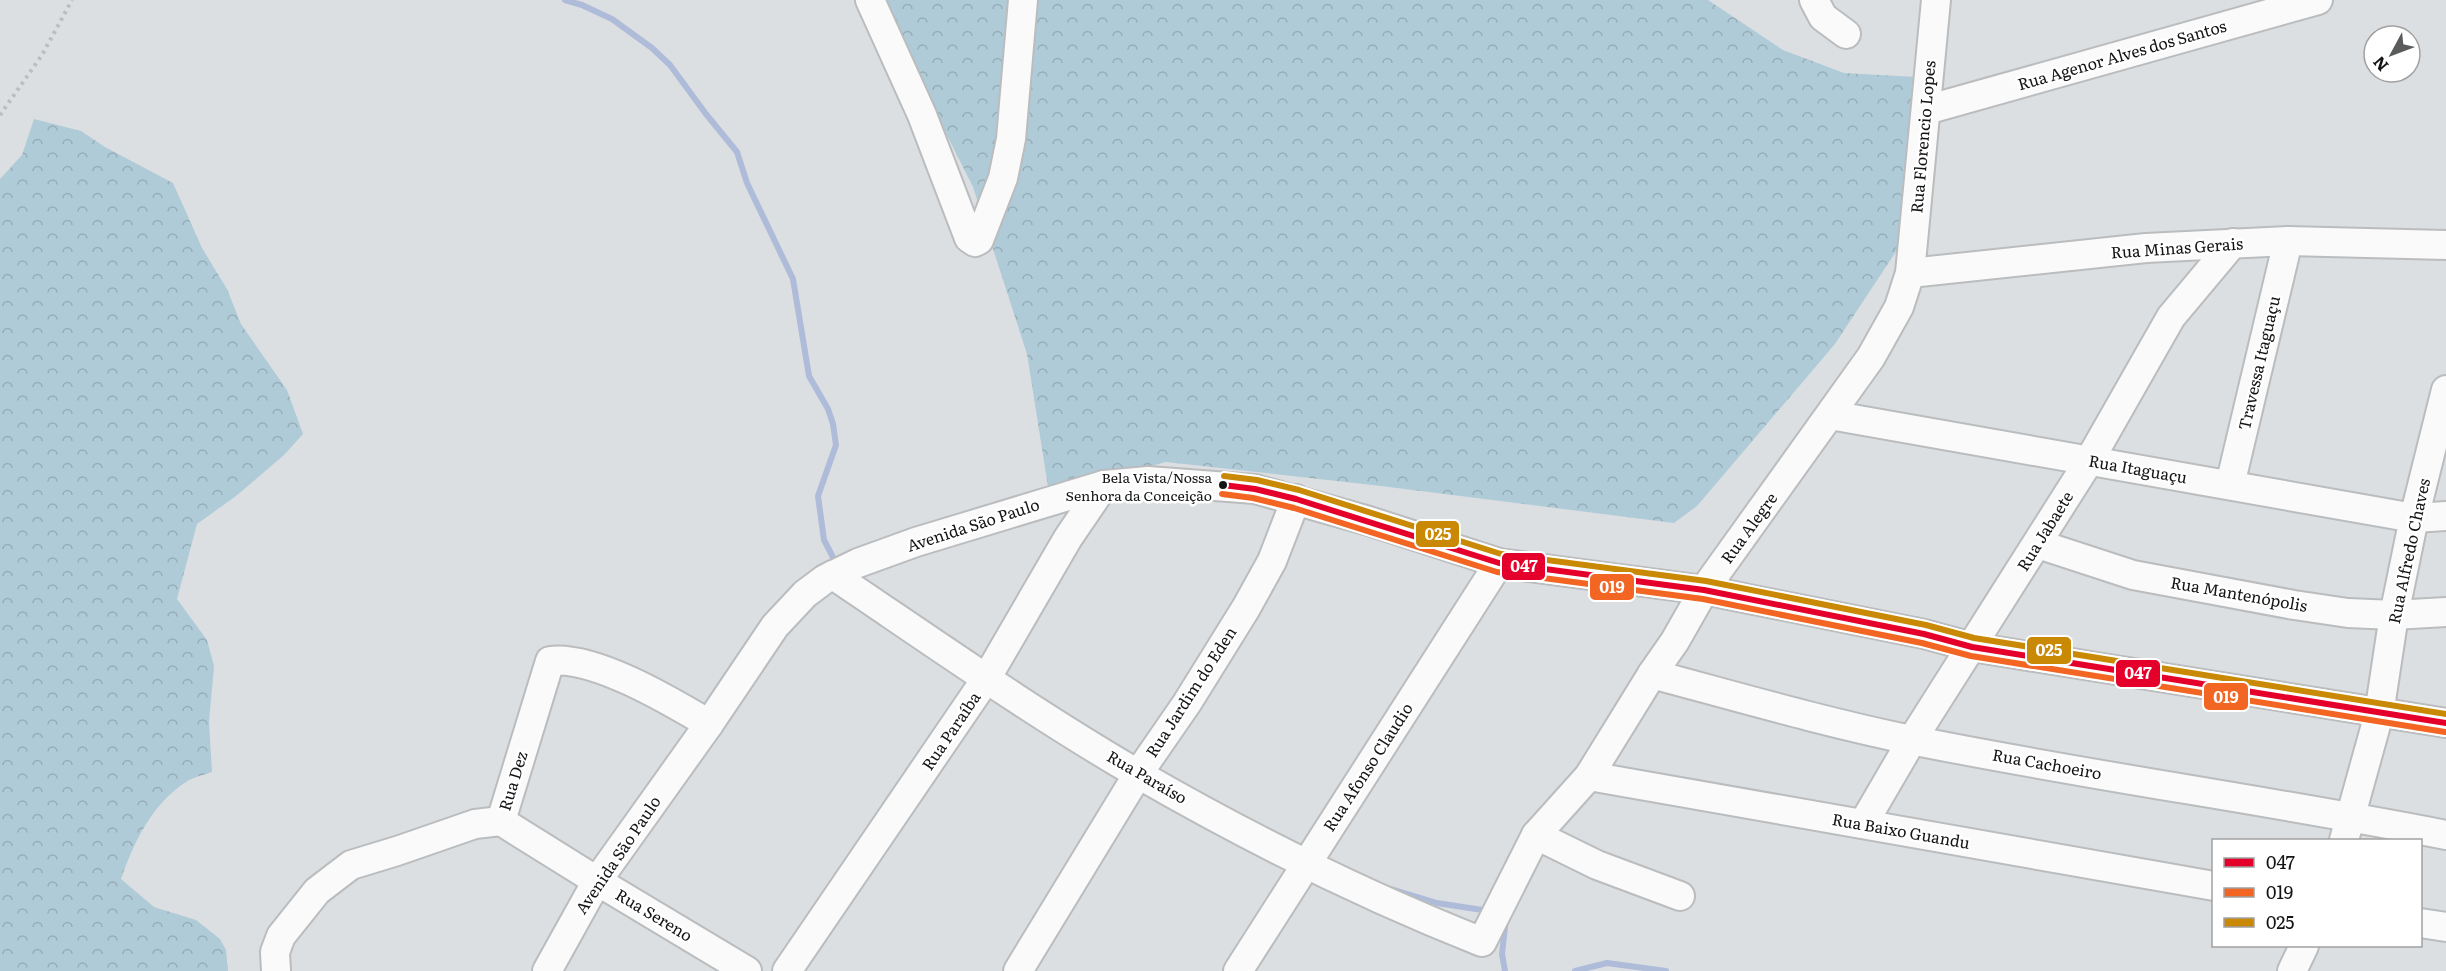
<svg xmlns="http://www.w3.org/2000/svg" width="2446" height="971" font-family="Literata,serif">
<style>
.forest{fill:url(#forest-crowns)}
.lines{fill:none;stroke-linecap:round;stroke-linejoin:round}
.stream{stroke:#aebbd9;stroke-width:6}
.minor-casing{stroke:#babcbe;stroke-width:32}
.path{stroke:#bcbdbe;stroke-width:4;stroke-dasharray:3 4.5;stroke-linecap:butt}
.minor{stroke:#fafafa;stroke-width:28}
.bus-1-casing{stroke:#fff;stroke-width:10}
.bus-2-casing{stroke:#fff;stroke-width:10}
.bus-3-casing{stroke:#fff;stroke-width:10}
.bus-1{stroke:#e4002b;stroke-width:6}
.bus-2{stroke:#f26522;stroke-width:6}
.bus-3{stroke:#c98904;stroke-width:6}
.bus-dot{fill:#131415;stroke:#fff;stroke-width:2}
.labels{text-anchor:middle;stroke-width:5;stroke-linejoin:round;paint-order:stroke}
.bus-label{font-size:14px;fill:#131415;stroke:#fff;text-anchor:end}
.street-label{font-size:16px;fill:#131415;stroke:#fff}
.line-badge{stroke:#fff;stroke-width:2}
.badge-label{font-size:16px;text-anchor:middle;font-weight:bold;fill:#fff}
</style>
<defs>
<pattern id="forest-crowns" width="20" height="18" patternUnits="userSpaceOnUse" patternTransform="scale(1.5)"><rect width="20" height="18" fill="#afcbd8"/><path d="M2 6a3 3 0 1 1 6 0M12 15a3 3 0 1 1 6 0" fill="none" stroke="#96adb8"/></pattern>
</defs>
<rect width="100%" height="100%" fill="#dcdfe1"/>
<g class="forest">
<path d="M879 0H1708L1783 50 1844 73 1916 77 1897 250 1835 344 1697 506 1674 523 1381 486 1166 462 1049 493 1027 354 973 187Z"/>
<path d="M34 119 81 131 105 147 173 183 202 248 227 289 241 324 287 390 303 434 284 455 236 496 197 524 177 599 207 640 214 666 209 722 212 772C204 775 193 777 186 782 152 804 134 842 121 879L154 907 196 920 220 939 226 950 228 971H0V179L22 155Z"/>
</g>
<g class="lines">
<g class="stream">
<path d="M565 0 582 5 612 19 652 48 670 65 706 114 737 152 747 183 793 279 809 376 828 409 833 424 836 445 818 496 824 540 837 565"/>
<path d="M1391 889 1437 903 1489 911"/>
<path d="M1505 971 1502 954 1506 918"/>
<path d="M1575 971 1607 963 1666 971"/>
</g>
<defs>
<g id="minor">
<path d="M870 0 922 115 969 238 975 242 979 240 1003 178 1011 139 1023 0"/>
<path d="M1814 0 1823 17 1846 34"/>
<path d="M1926 110 2318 0"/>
<path d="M1910 273 2146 248 2288 241 2446 245"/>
<path d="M1830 415 2414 518 2446 516"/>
<path d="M2230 485 2288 241"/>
<path d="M2038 544 2133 575 2294 605 2348 613 2394 615 2446 612"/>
<path d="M833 575C934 643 1033 713 1138 774 1249 838 1363 895 1482 942L1536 835 1589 776 1652 674 1675 641 1704 590 1871 357 1899 307 1910 273 1936 0"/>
<path d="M1652 674C1738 697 1824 722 1911 740 2089 776 2268 800 2446 835"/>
<path d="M1589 776 2214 886"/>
<path d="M501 821 550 661C594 655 672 702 709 724"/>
<path d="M501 821 597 881 747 971"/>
<path d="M1863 824 1912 740 2089 461 2171 317 2233 243"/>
<path d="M1536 835 1597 865 1680 896"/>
<path d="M2344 840 2379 714 2394 615 2414 518 2446 390"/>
<path d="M2420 923 2446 927"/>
<path d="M276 971 275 952 281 936 317 891 351 865 397 851 475 824 501 821"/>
<path d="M547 971 597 881 709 724 775 626 805 594 825 579 858 563 916 542 1104 485 1148 481 1255 489 1369 521 1499 563 1704 590 1924 634 1972 647 2446 723"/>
<path d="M787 971 986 679 1068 538 1104 485"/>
<path d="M1018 971 1138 774 1187 703 1246 608 1272 561 1296 499"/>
<path d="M1238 971 1499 563"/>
<path d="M2292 971 2304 946"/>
</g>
</defs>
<use href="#minor" class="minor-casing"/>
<path class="path" d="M0 115 42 55 72 0"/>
<use href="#minor" class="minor"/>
<defs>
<path id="bus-1" d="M1223 485 1255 489 1296 499 1499 563 1704 590 1924 634 1972 647 2446 723"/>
<path id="bus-2" d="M1222 494 1253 498 1294 508 1497 572 1703 599 1922 643 1971 656 2445 732"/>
<path id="bus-3" d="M1224 476 1257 480 1299 490 1501 554 1706 581 1926 625 1974 638 2446 714"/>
</defs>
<use href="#bus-1" class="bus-1-casing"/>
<use href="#bus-2" class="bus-2-casing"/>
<use href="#bus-3" class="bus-3-casing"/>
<use href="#bus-1" class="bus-1"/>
<use href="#bus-2" class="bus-2"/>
<use href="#bus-3" class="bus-3"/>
</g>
<circle class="bus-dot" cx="1223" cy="485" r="5"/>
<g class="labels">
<g class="bus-label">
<text x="1212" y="483">Bela Vista/Nossa<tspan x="1212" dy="18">Senhora da Conceição</tspan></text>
</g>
<g class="street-label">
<text transform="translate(2122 55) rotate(-16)" y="6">Rua Agenor Alves dos Santos</text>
<text transform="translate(1923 137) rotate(-85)" y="6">Rua Florencio Lopes</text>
<text transform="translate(2177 248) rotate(-4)" y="6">Rua Minas Gerais</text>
<text transform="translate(2259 363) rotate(-77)" y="6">Travessa Itaguaçu</text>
<text transform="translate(2138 469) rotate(10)" y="6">Rua Itaguaçu</text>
<text transform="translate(973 525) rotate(-18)" y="6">Avenida São Paulo</text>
<text transform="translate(1749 528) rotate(-54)" y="6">Rua Alegre</text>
<text transform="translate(2045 531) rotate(-58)" y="6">Rua Jabaete</text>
<text transform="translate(2409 551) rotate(-78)" y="6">Rua Alfredo Chaves</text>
<text transform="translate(2239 594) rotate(10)" y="6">Rua Mantenópolis</text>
<text transform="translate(1191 692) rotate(-57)" y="6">Rua Jardim do Eden</text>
<text transform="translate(951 731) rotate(-56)" y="6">Rua Paraíba</text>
<text transform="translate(2047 764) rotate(10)" y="6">Rua Cachoeiro</text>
<text transform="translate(1368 767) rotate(-57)" y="6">Rua Afonso Claudio</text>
<text transform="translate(1147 777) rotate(30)" y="6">Rua Paraíso</text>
<text transform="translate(513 781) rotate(-73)" y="6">Rua Dez</text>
<text transform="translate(1901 831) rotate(10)" y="6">Rua Baixo Guandu</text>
<text transform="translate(618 855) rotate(-56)" y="6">Avenida São Paulo</text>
<text transform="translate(654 915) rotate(31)" y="6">Rua Sereno</text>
</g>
</g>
<g class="line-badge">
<rect x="1415" y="520" width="45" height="28" rx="6" fill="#c98904"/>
<rect x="1501" y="552" width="45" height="29" rx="6" fill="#e4002b"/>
<rect x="1589" y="573" width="46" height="28" rx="6" fill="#f26522"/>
<rect x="2026" y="636" width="46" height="29" rx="6" fill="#c98904"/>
<rect x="2115" y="659" width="46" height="29" rx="6" fill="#e4002b"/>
<rect x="2203" y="682" width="46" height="29" rx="6" fill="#f26522"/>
</g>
<g class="badge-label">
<text x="1438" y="540">025</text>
<text x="1524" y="572">047</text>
<text x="1612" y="593">019</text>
<text x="2049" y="656">025</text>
<text x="2138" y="679">047</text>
<text x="2226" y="703">019</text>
</g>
<rect x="2212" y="839" width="210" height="108" fill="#ffffff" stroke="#a1a1a1" stroke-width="1.5"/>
<rect x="2224" y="858" width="30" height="9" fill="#e4002b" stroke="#a1a1a1" stroke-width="1.5"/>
<text x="2266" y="869" font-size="18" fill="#131415">047</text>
<rect x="2224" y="888" width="30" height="9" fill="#f26522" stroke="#a1a1a1" stroke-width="1.5"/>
<text x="2266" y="899" font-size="18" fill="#131415">019</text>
<rect x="2224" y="918" width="30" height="9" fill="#c98904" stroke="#a1a1a1" stroke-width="1.5"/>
<text x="2266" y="929" font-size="18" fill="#131415">025</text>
<g transform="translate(2392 54) rotate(229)"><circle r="28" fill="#ffffff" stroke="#a1a1a1" stroke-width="1.5"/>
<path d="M0-4.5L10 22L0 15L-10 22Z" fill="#595b5c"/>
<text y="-9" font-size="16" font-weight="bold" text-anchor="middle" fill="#131415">N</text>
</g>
</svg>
